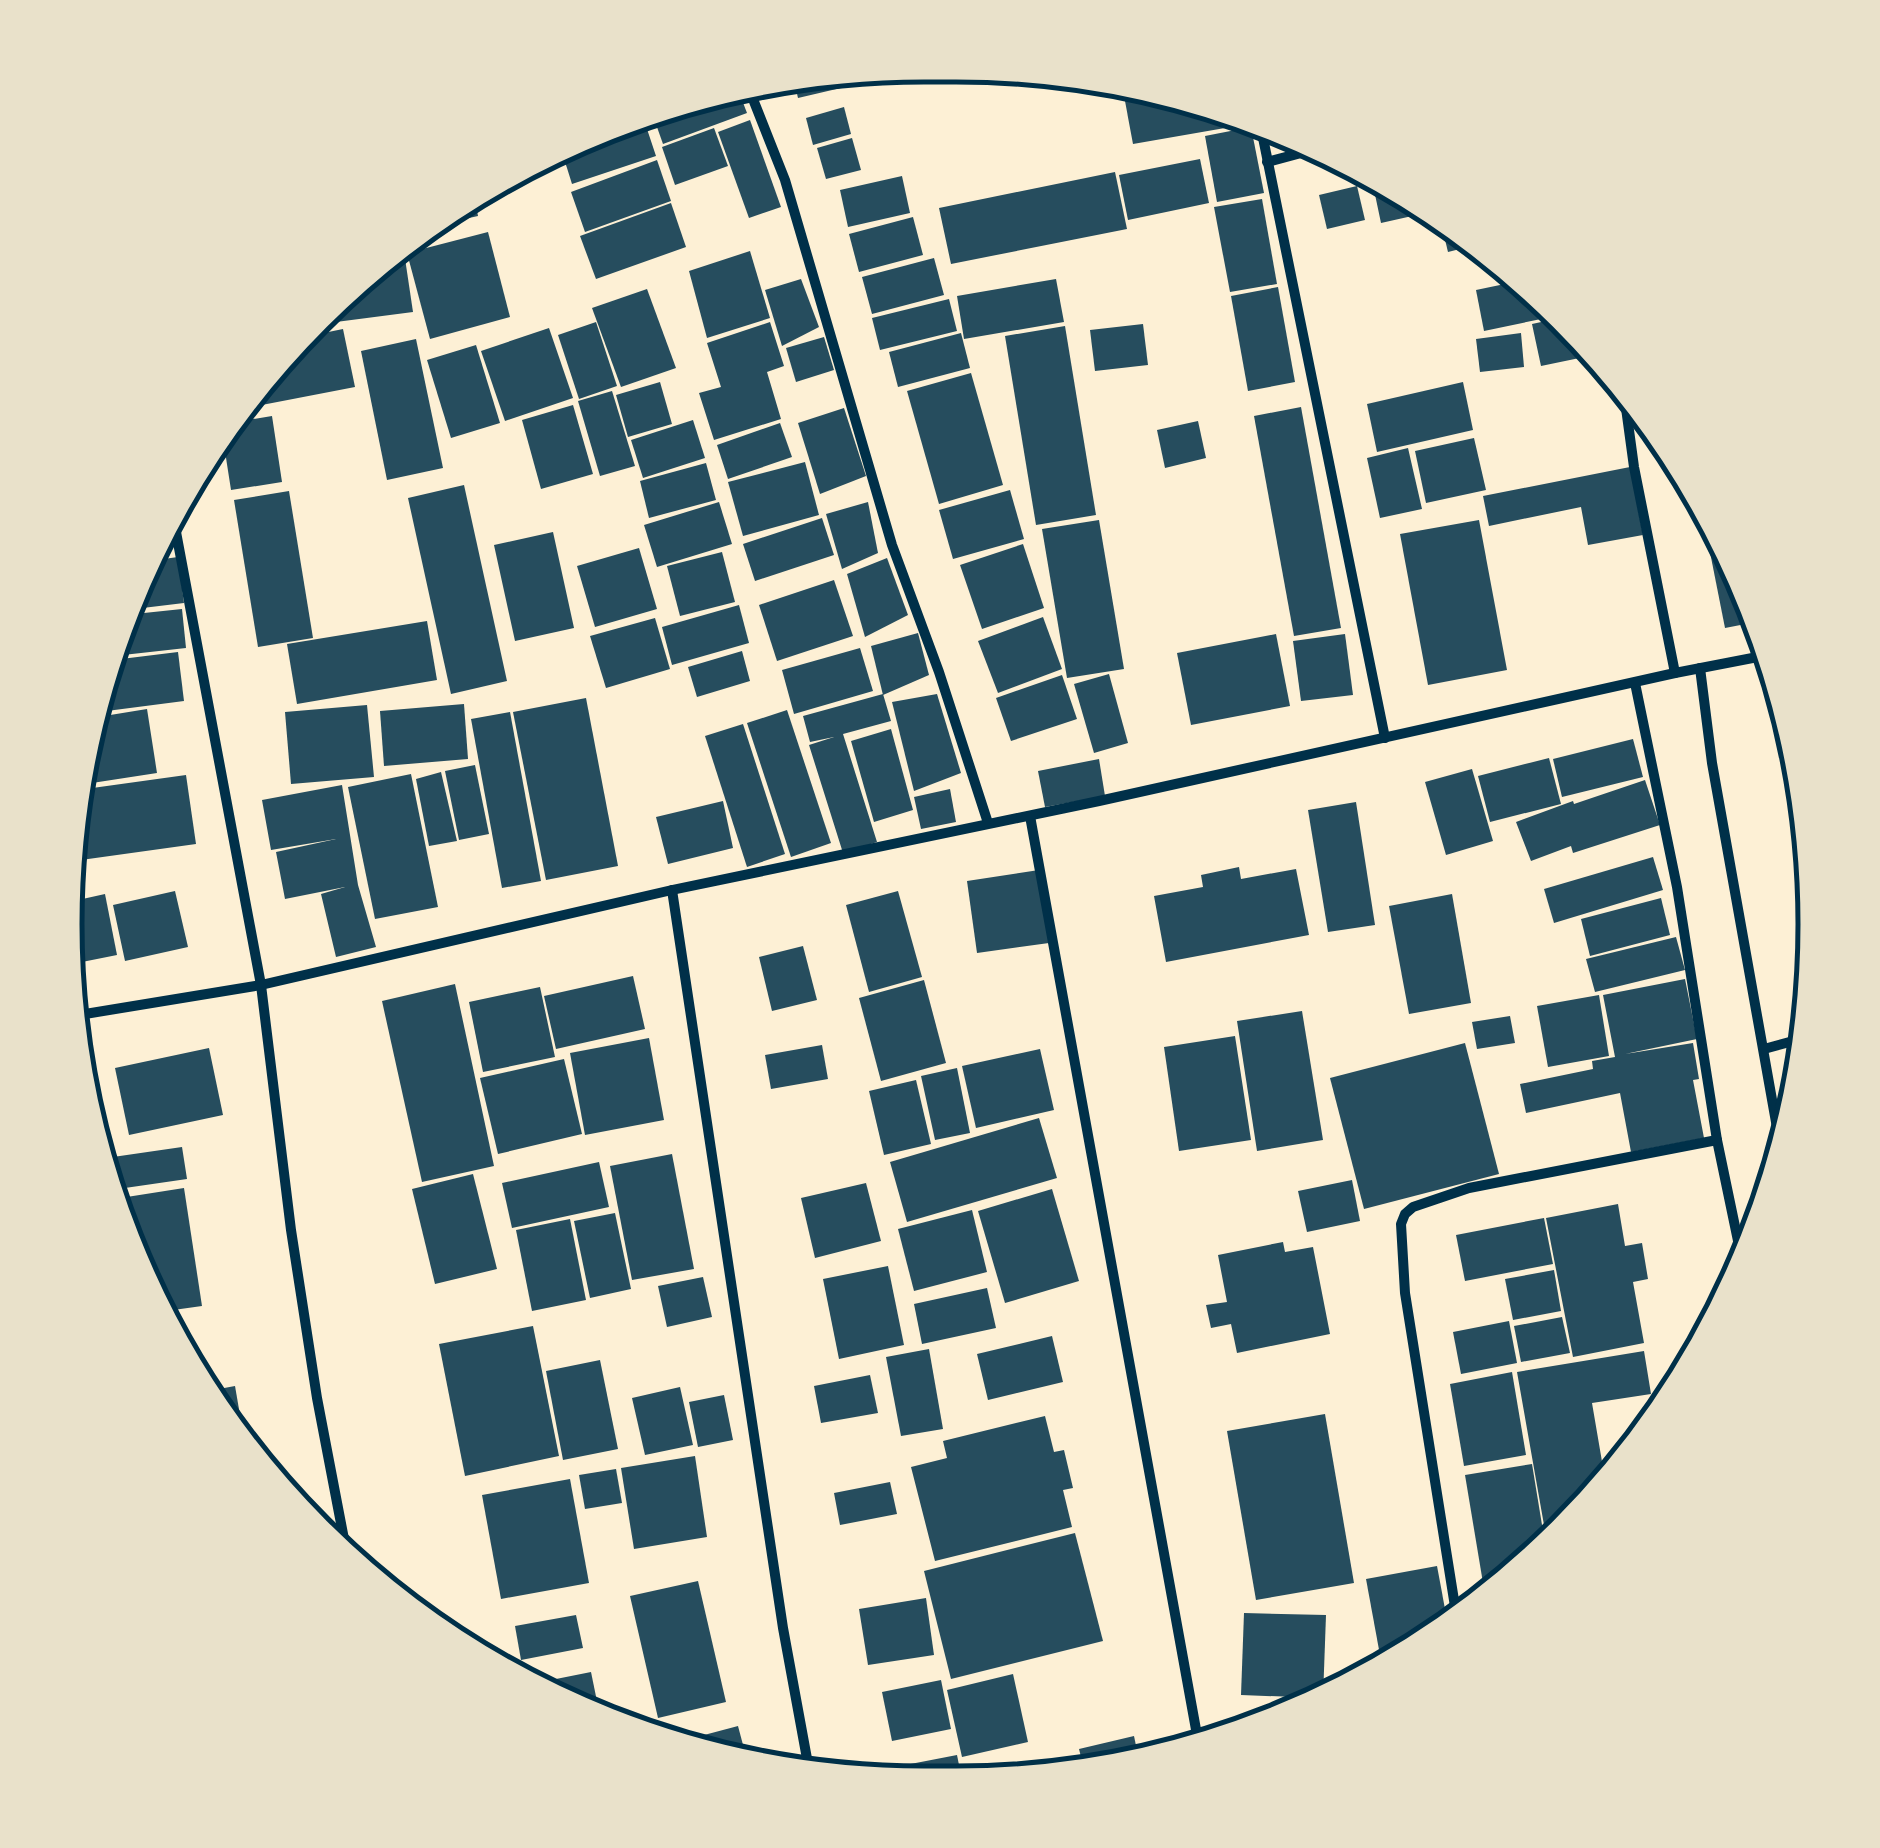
<svg xmlns="http://www.w3.org/2000/svg" width="1880" height="1848" font-family="Lora,serif">
<style>
.building{fill:#264d5e}
.lines{fill:none;stroke-linecap:round;stroke-linejoin:round}
.minor{stroke:#003049;stroke-width:10}
.rim{fill:none;stroke:#003049;stroke-width:5}
</style>
<rect width="100%" height="100%" fill="#fdf0d5"/>
<g class="building">
<path d="M843 79 845 87 798 98 794 81Z"/>
<path d="M1122 85 1233 111 1247 117 1248 124 1133 144Z"/>
<path d="M737 87 747 113 663 144 652 113Z"/>
<path d="M844 107 851 134 813 145 806 118Z"/>
<path d="M643 117 656 156 572 184 561 149 583 137Z"/>
<path d="M750 120 781 207 749 218 718 132Z"/>
<path d="M1251 127 1264 193 1217 202 1205 136Z"/>
<path d="M714 128 728 166 675 185 662 147Z"/>
<path d="M852 138 861 170 826 179 817 148Z"/>
<path d="M1200 159 1209 203 1128 220 1119 175Z"/>
<path d="M657 160 671 201 585 232 571 192Z"/>
<path d="M1115 172 1127 229 951 264 939 208Z"/>
<path d="M902 176 910 213 848 227 840 190Z"/>
<path d="M1387 181 1414 201 1430 212 1381 223 1373 185Z"/>
<path d="M1357 186 1365 220 1327 229 1319 195Z"/>
<path d="M474 195 478 216 424 228 446 210Z"/>
<path d="M1262 199 1277 284 1230 292 1214 207Z"/>
<path d="M671 203 686 247 596 279 580 236Z"/>
<path d="M913 217 923 255 859 272 849 234Z"/>
<path d="M1440 219 1476 245 1448 252Z"/>
<path d="M488 232 510 317 430 339 407 253Z"/>
<path d="M403 245 413 312 336 322 334 303Z"/>
<path d="M750 251 770 318 707 338 689 271Z"/>
<path d="M934 258 944 295 872 314 862 277Z"/>
<path d="M801 279 819 327 782 346 765 290Z"/>
<path d="M1056 279 1064 322 964 339 957 296Z"/>
<path d="M1524 280 1535 292 1541 319 1484 331 1476 290Z"/>
<path d="M1278 287 1295 382 1248 391 1231 296Z"/>
<path d="M647 289 676 368 621 387 592 308Z"/>
<path d="M949 299 957 331 880 350 872 318Z"/>
<path d="M325 310 328 324 307 328 316 317Z"/>
<path d="M1560 318 1594 355 1541 366 1532 324Z"/>
<path d="M596 322 617 386 579 399 558 335Z"/>
<path d="M770 322 784 366 767 372 781 419 714 440 699 393 721 387 707 343Z"/>
<path d="M1143 324 1148 365 1095 371 1090 330Z"/>
<path d="M1065 326 1096 515 1036 525 1005 336Z"/>
<path d="M549 328 573 398 505 421 481 351Z"/>
<path d="M343 329 355 387 241 409 299 338Z"/>
<path d="M961 333 970 368 898 387 889 352Z"/>
<path d="M1521 333 1524 367 1480 372 1476 339Z"/>
<path d="M824 337 834 370 796 382 786 348Z"/>
<path d="M416 339 443 468 387 480 361 351Z"/>
<path d="M476 345 500 423 451 438 427 360Z"/>
<path d="M971 373 1003 485 939 504 907 391Z"/>
<path d="M660 382 672 424 628 437 616 395Z"/>
<path d="M1463 382 1473 430 1377 452 1367 404Z"/>
<path d="M612 391 635 466 600 476 578 401Z"/>
<path d="M573 405 593 474 541 489 522 420Z"/>
<path d="M1301 407 1341 628 1294 636 1254 416Z"/>
<path d="M844 408 866 476 820 494 798 423Z"/>
<path d="M272 416 282 482 231 490 222 432 229 423Z"/>
<path d="M693 420 705 458 643 478 631 440Z"/>
<path d="M1198 421 1206 458 1165 468 1157 430Z"/>
<path d="M780 423 792 457 728 479 717 445Z"/>
<path d="M1474 438 1486 490 1426 503 1415 451Z"/>
<path d="M1408 448 1422 509 1380 518 1367 458Z"/>
<path d="M805 462 819 515 743 536 728 482Z"/>
<path d="M706 463 716 500 649 518 640 481Z"/>
<path d="M1630 467 1643 535 1588 545 1581 507 1489 526 1483 496Z"/>
<path d="M464 485 507 681 451 694 408 498Z"/>
<path d="M1010 490 1024 539 953 559 939 510Z"/>
<path d="M289 491 313 638 258 647 234 500Z"/>
<path d="M719 502 732 544 657 567 644 525Z"/>
<path d="M868 502 878 553 842 569 826 514Z"/>
<path d="M822 518 834 555 755 581 743 544Z"/>
<path d="M1099 520 1124 669 1067 678 1042 529Z"/>
<path d="M1479 520 1507 670 1428 685 1400 534Z"/>
<path d="M553 532 574 628 515 641 494 545Z"/>
<path d="M1720 534 1727 545 1756 622 1725 628 1707 537Z"/>
<path d="M1023 544 1044 608 982 629 960 565Z"/>
<path d="M639 548 657 609 595 627 577 566Z"/>
<path d="M722 552 735 602 680 616 667 566Z"/>
<path d="M178 557 184 603 126 610 149 561Z"/>
<path d="M887 558 908 615 865 637 847 574Z"/>
<path d="M834 580 853 636 777 661 759 605Z"/>
<path d="M739 605 749 643 672 665 662 627Z"/>
<path d="M182 609 186 648 114 656 125 615Z"/>
<path d="M1043 617 1062 669 998 693 978 641Z"/>
<path d="M655 618 670 669 606 688 590 636Z"/>
<path d="M427 621 437 680 297 704 287 644Z"/>
<path d="M918 633 929 675 883 695 871 646Z"/>
<path d="M1276 634 1290 706 1191 725 1177 653Z"/>
<path d="M1345 634 1353 695 1301 701 1293 641Z"/>
<path d="M860 648 873 691 794 714 782 670Z"/>
<path d="M742 651 750 681 697 697 688 667Z"/>
<path d="M178 652 184 701 99 712 113 660Z"/>
<path d="M1109 674 1128 743 1094 753 1074 684Z"/>
<path d="M1062 675 1077 719 1011 741 996 698Z"/>
<path d="M883 694 891 721 843 734 877 842 843 853 809 745 834 737 810 742 803 716Z"/>
<path d="M937 694 961 773 914 791 892 702Z"/>
<path d="M586 698 618 866 546 880 513 712Z"/>
<path d="M464 704 468 759 384 766 380 711Z"/>
<path d="M367 705 374 777 291 784 285 712Z"/>
<path d="M147 709 157 773 79 785 98 717Z"/>
<path d="M787 710 831 843 791 857 747 723Z"/>
<path d="M510 712 541 881 502 888 471 719Z"/>
<path d="M743 724 785 854 747 867 705 736Z"/>
<path d="M891 729 913 810 874 822 851 741Z"/>
<path d="M1633 739 1643 777 1562 797 1553 759Z"/>
<path d="M1549 758 1561 804 1490 822 1478 776Z"/>
<path d="M1099 759 1105 796 1045 807 1038 771Z"/>
<path d="M475 765 489 834 459 840 445 771Z"/>
<path d="M1472 769 1493 841 1446 855 1425 782Z"/>
<path d="M441 772 457 841 429 846 416 779Z"/>
<path d="M411 774 438 907 375 919 348 787Z"/>
<path d="M186 775 196 844 81 860 74 807 78 790Z"/>
<path d="M1645 780 1660 825 1573 853 1571 846 1531 861 1516 822 1573 801 1574 804Z"/>
<path d="M342 785 358 885 376 947 336 957 321 894 345 887 285 899 276 852 336 839 271 850 262 800Z"/>
<path d="M950 789 956 822 921 829 914 797Z"/>
<path d="M723 801 733 848 668 864 656 817Z"/>
<path d="M1356 802 1375 925 1328 932 1308 810Z"/>
<path d="M1653 857 1663 890 1554 923 1544 889Z"/>
<path d="M1239 867 1241 879 1296 869 1309 935 1166 962 1154 896 1203 887 1201 875Z"/>
<path d="M1039 870 1049 943 977 953 967 881Z"/>
<path d="M175 891 188 947 125 961 113 905Z"/>
<path d="M898 891 922 977 869 992 846 905Z"/>
<path d="M105 894 117 955 67 965 69 902Z"/>
<path d="M1452 894 1471 1003 1409 1014 1389 906Z"/>
<path d="M1661 898 1670 935 1590 956 1581 919Z"/>
<path d="M1676 937 1685 970 1595 992 1586 959Z"/>
<path d="M803 946 817 1000 772 1011 759 957Z"/>
<path d="M633 976 645 1029 556 1049 544 996Z"/>
<path d="M1685 979 1697 1039 1625 1054 1693 1043 1699 1079 1693 1080 1704 1138 1631 1152 1620 1093 1526 1113 1520 1084 1593 1069 1592 1061 1615 1057 1603 995Z"/>
<path d="M924 980 946 1063 881 1081 859 998Z"/>
<path d="M455 984 494 1166 422 1182 382 1001Z"/>
<path d="M540 987 555 1057 483 1072 469 1002Z"/>
<path d="M1599 995 1609 1056 1548 1067 1537 1006Z"/>
<path d="M1302 1011 1323 1140 1257 1151 1237 1021Z"/>
<path d="M1510 1016 1515 1043 1477 1049 1472 1022Z"/>
<path d="M1235 1036 1251 1140 1179 1151 1164 1047Z"/>
<path d="M649 1038 664 1120 585 1135 570 1053Z"/>
<path d="M1465 1043 1499 1174 1364 1209 1330 1078Z"/>
<path d="M822 1045 828 1079 771 1089 765 1055Z"/>
<path d="M209 1048 223 1115 129 1135 115 1068Z"/>
<path d="M1040 1049 1054 1110 976 1128 962 1066Z"/>
<path d="M564 1059 582 1134 498 1154 480 1078Z"/>
<path d="M957 1068 970 1133 935 1140 921 1076Z"/>
<path d="M916 1080 931 1144 884 1155 869 1091Z"/>
<path d="M1039 1118 1057 1178 907 1222 890 1162Z"/>
<path d="M182 1147 187 1179 118 1189 113 1157Z"/>
<path d="M672 1154 694 1269 632 1280 610 1166Z"/>
<path d="M599 1162 609 1207 512 1228 502 1183Z"/>
<path d="M473 1174 497 1269 435 1284 412 1189Z"/>
<path d="M1352 1180 1360 1221 1307 1232 1298 1191Z"/>
<path d="M866 1183 881 1241 815 1258 801 1198Z"/>
<path d="M184 1188 202 1306 159 1312 114 1199Z"/>
<path d="M1052 1189 1079 1281 1005 1303 978 1211Z"/>
<path d="M1618 1204 1625 1246 1642 1243 1648 1279 1633 1282 1644 1343 1573 1357 1546 1218Z"/>
<path d="M972 1210 987 1272 914 1291 898 1229Z"/>
<path d="M615 1213 631 1289 590 1298 574 1221Z"/>
<path d="M1544 1218 1553 1264 1465 1281 1456 1235Z"/>
<path d="M570 1219 586 1300 532 1311 516 1230Z"/>
<path d="M1283 1242 1285 1252 1313 1247 1330 1334 1237 1353 1231 1324 1211 1328 1206 1305 1227 1302 1218 1255Z"/>
<path d="M888 1266 904 1345 839 1359 823 1279Z"/>
<path d="M1554 1270 1561 1311 1513 1320 1505 1279Z"/>
<path d="M703 1277 712 1317 667 1327 658 1286Z"/>
<path d="M987 1288 996 1328 922 1344 914 1304Z"/>
<path d="M1562 1317 1570 1353 1521 1362 1514 1326Z"/>
<path d="M1509 1321 1517 1363 1461 1374 1453 1332Z"/>
<path d="M533 1326 559 1456 465 1476 439 1344Z"/>
<path d="M1052 1336 1063 1382 988 1400 977 1354Z"/>
<path d="M929 1349 943 1429 901 1436 886 1357Z"/>
<path d="M1644 1351 1651 1394 1592 1403 1606 1485 1547 1542 1517 1372Z"/>
<path d="M600 1360 618 1449 563 1460 546 1371Z"/>
<path d="M1512 1372 1526 1455 1464 1466 1450 1384Z"/>
<path d="M870 1375 878 1413 821 1423 814 1386Z"/>
<path d="M235 1386 246 1450 208 1391Z"/>
<path d="M680 1387 693 1445 645 1455 632 1398Z"/>
<path d="M724 1395 733 1440 698 1447 689 1402Z"/>
<path d="M1325 1414 1354 1583 1256 1600 1227 1431Z"/>
<path d="M1045 1416 1054 1452 1064 1450 1073 1488 1063 1490 1072 1527 935 1561 911 1467 947 1458 943 1441Z"/>
<path d="M695 1456 707 1537 634 1549 621 1468Z"/>
<path d="M1532 1464 1545 1543 1508 1579 1483 1583 1465 1475Z"/>
<path d="M616 1469 622 1503 585 1509 579 1475Z"/>
<path d="M570 1479 589 1583 501 1599 482 1495Z"/>
<path d="M890 1482 897 1514 840 1525 834 1493Z"/>
<path d="M1075 1533 1103 1641 951 1679 924 1571Z"/>
<path d="M1437 1566 1448 1625 1382 1666 1366 1579Z"/>
<path d="M698 1581 726 1702 658 1718 630 1596Z"/>
<path d="M926 1598 934 1655 868 1665 859 1609Z"/>
<path d="M1244 1613 1326 1615 1323 1698 1241 1695Z"/>
<path d="M576 1615 583 1648 521 1660 515 1626Z"/>
<path d="M591 1672 600 1716 531 1684Z"/>
<path d="M1013 1674 1028 1742 962 1757 947 1690Z"/>
<path d="M941 1680 951 1729 892 1741 882 1692Z"/>
<path d="M738 1726 747 1760 674 1743Z"/>
<path d="M1134 1736 1139 1760 1084 1769 1079 1749Z"/>
<path d="M957 1755 962 1780 897 1778 895 1767Z"/>
<path d="M1019 1762 1023 1779 964 1780 963 1775Z"/>
</g>
<g class="lines">
<g class="minor">
<path d="M747 84 785 180 892 545 939 672 988 823"/>
<path d="M1260 123 1385 738"/>
<path d="M1267 162 1316 149"/>
<path d="M1623 386 1634 467 1675 673"/>
<path d="M173 516 261 985 291 1230 317 1398 348 1560"/>
<path d="M1700 668 1712 763 1781 1150"/>
<path d="M1635 683 1677 887 1717 1140 1742 1260"/>
<path d="M1030 816 1199 1746"/>
<path d="M672 890 783 1628 810 1775"/>
<path d="M73 1016 261 985 672 890 1099 801 1675 673 1768 655"/>
<path d="M1764 1049 1808 1037"/>
<path d="M1457 1619 1405 1293 1401 1224 1405 1214 1413 1207 1469 1188 1717 1140"/>
</g>
</g>
<path d="M0 0H1880V1848H0ZM924 82H956A842 842 0 0 1 1798 924V924A842 842 0 0 1 956 1766H924A842 842 0 0 1 82 924V924A842 842 0 0 1 924 82Z" fill="#e9e1ca" fill-rule="evenodd"/>
<path class="rim" d="M924 82H956A842 842 0 0 1 1798 924V924A842 842 0 0 1 956 1766H924A842 842 0 0 1 82 924V924A842 842 0 0 1 924 82Z"/>
</svg>
